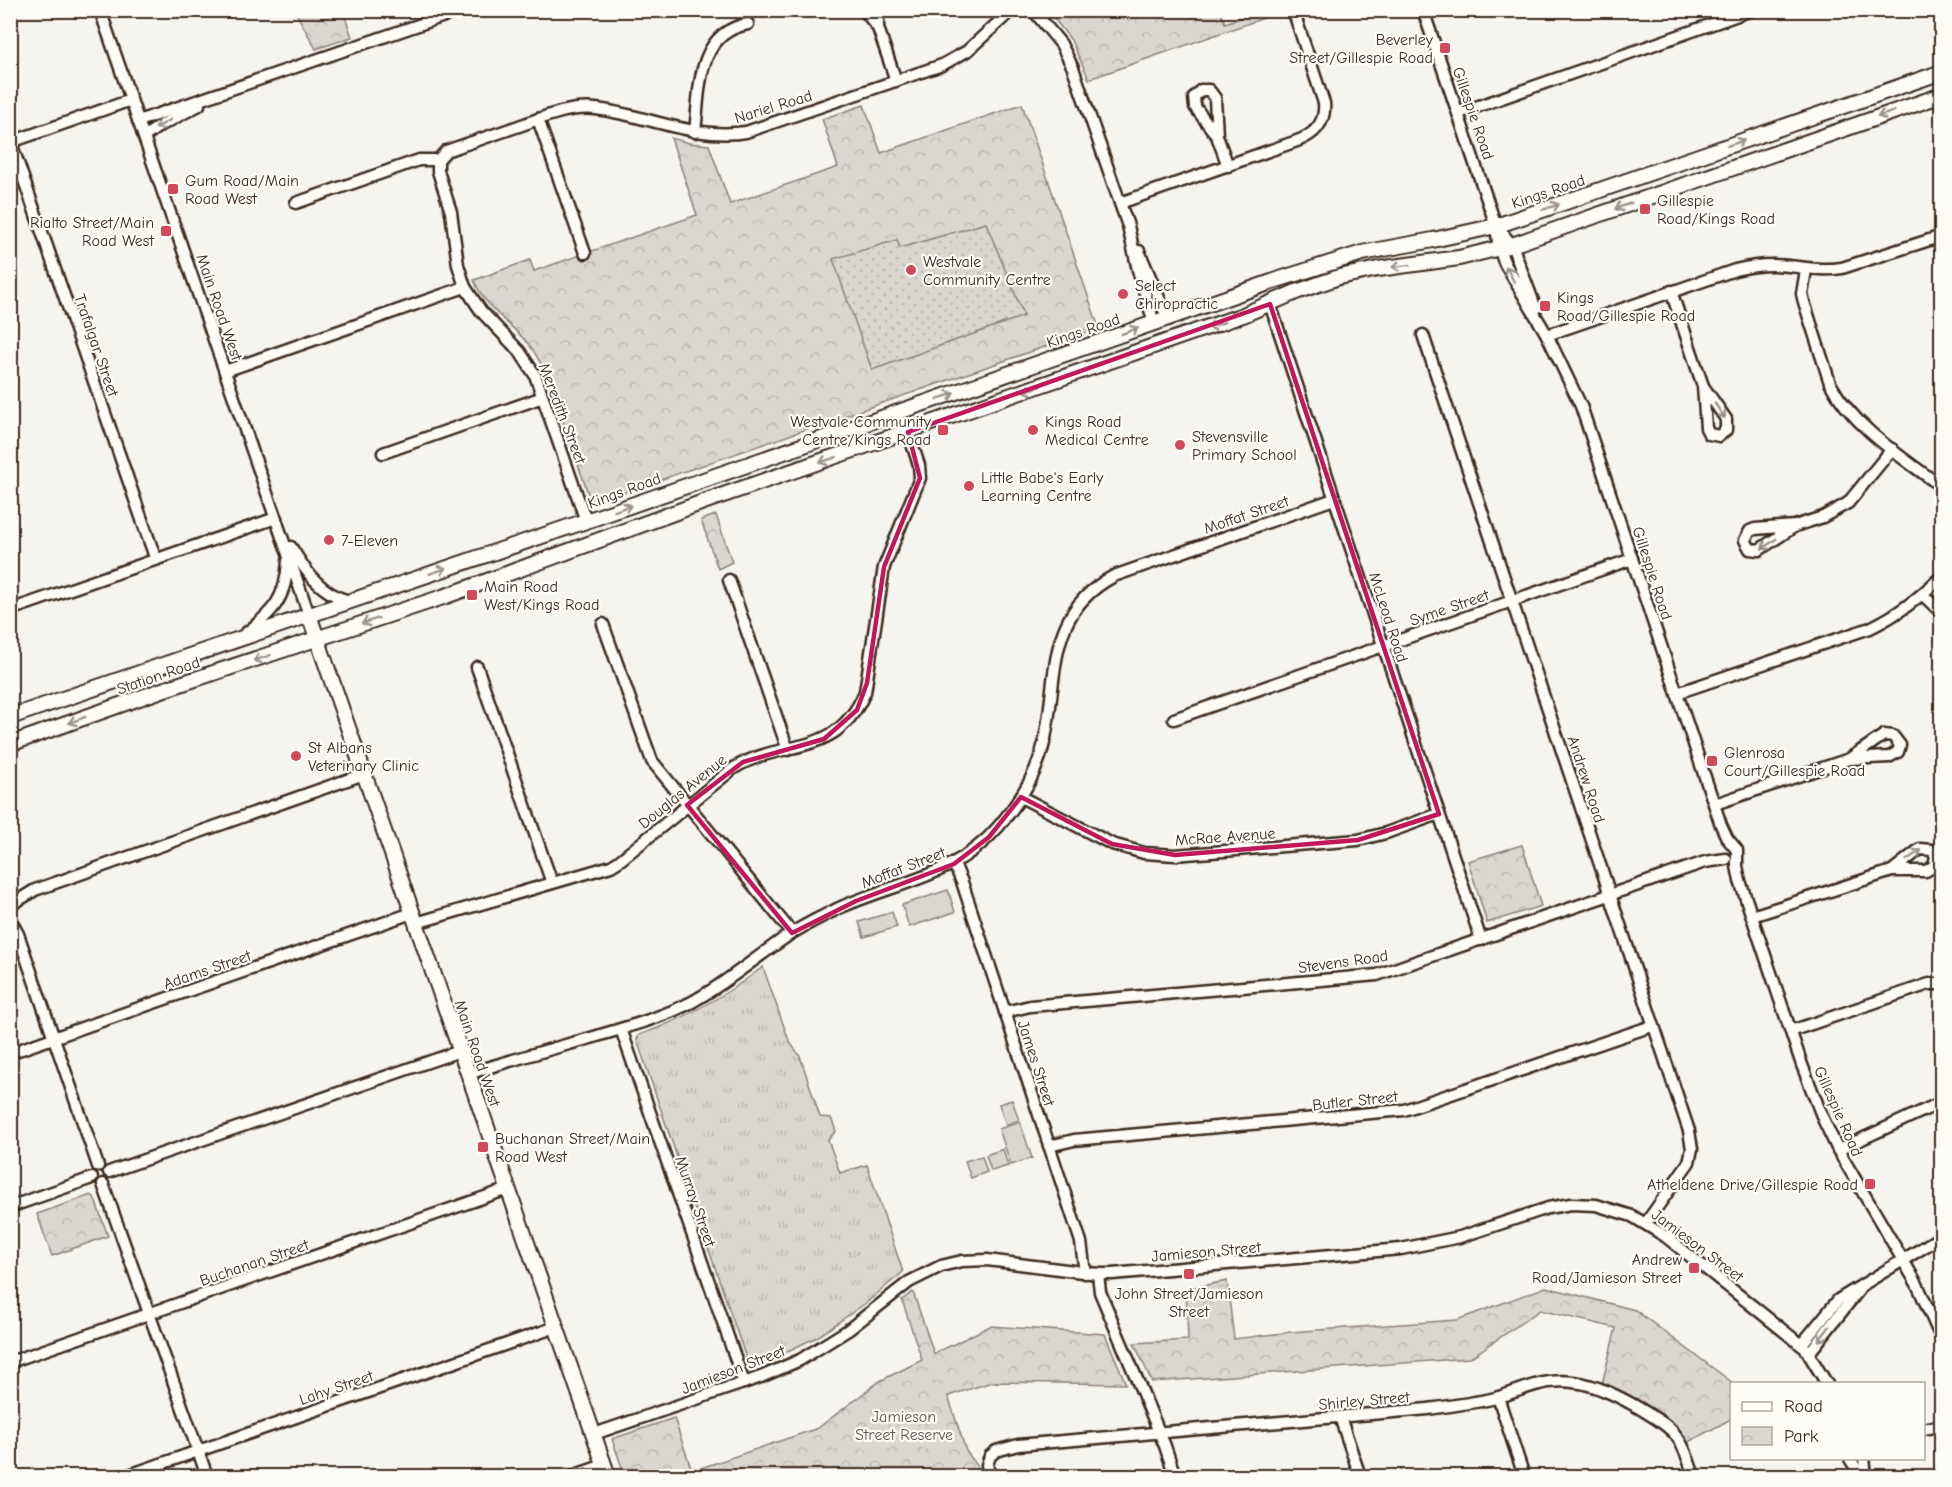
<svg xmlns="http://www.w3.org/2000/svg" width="1952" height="1487" font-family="'Comic Neue',sans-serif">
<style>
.grass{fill:url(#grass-tufts);stroke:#8a8077;stroke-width:1.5}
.park{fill:url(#park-crowns);stroke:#8a8077;stroke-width:1.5}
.garden{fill:url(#garden-dots);stroke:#8a8077;stroke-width:1.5}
.pitch{fill:#dad6d0;stroke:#8a8077;stroke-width:1.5}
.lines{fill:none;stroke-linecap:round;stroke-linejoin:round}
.minor-casing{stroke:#3b2a1e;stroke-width:15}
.major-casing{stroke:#3b2a1e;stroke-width:18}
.minor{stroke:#fdfcf7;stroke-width:10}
.major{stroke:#fdfcf7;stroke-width:14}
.oneway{stroke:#9c938a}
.marked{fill:none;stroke:#c2185b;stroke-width:4.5;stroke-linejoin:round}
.poi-dot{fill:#d1495b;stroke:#fdfcf7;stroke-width:2}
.labels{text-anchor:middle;stroke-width:4.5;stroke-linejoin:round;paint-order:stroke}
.poi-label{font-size:16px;fill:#3b2a1e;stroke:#fdfcf7;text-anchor:start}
.street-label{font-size:16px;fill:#3b2a1e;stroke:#fdfcf7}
.park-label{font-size:16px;fill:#63554a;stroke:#fdfcf7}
</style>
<defs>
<pattern id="grass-tufts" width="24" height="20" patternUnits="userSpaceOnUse" patternTransform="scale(1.5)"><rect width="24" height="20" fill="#dad6d0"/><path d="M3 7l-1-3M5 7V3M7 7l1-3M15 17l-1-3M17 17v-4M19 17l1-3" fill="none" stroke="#bcb8b2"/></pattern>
<pattern id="park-crowns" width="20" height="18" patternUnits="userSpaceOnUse" patternTransform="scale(1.5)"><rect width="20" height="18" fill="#dad6d0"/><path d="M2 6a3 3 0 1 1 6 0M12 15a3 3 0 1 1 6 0" fill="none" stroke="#bcb8b2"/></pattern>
<pattern id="garden-dots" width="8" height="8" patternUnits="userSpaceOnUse" patternTransform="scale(1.5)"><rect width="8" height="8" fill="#dad6d0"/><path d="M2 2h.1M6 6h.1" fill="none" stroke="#bcb8b2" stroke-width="1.8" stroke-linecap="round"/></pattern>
</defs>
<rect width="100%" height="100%" fill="#f5f4ee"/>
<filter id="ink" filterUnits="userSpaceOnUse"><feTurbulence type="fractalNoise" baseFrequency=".0167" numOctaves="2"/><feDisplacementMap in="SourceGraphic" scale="12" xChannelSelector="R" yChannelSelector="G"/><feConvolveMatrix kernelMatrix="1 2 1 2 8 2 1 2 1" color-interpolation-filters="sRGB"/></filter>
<g filter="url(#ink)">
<path class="grass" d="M763 967 789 1041 800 1056 820 1117 831 1118 836 1131 828 1140 840 1173 867 1165 903 1272 866 1303 817 1337 752 1368 749 1367 637 1040 639 1035C685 1019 725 996 763 967Z"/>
<g class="park">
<path d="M295 11H343L352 37 316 49Z"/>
<path d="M1048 11H1220L1225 23 1261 11 1281 12 1089 79 1071 40Z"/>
<path d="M1022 104 1099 328 599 501 589 496 546 373C540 362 535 351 526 341 507 321 484 306 474 280L530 260 534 271 697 215 671 138 689 143 709 145 730 204 838 167 822 119 864 105 881 153Z"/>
<path d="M716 515 732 562 718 569 701 520Z"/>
<path d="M1522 845 1541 906 1487 923 1468 861Z"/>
<path d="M91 1195 94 1197 108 1236 52 1256 37 1214Z"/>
<path d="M1227 1281 1234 1339 1291 1332 1457 1320 1546 1287 1635 1310 1733 1383 1732 1384 1731 1419 1683 1445 1680 1439 1601 1388 1616 1328 1540 1310 1470 1358 1152 1382 1134 1343 1188 1340 1186 1289Z"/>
<path d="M913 1292 934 1354 990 1326 1105 1334 1126 1384 992 1382 948 1396 966 1451 979 1468 982 1476H625L612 1439 674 1418 692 1471 818 1428 880 1381 922 1360 902 1300Z"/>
</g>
<path class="garden" d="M986 223 1024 316 872 370 833 259 897 240 900 248Z"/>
<g class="pitch">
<path d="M948 890 955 912 909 927 902 905Z"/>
<path d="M892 912 897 927 864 937 859 922Z"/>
<path d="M1012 1100 1019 1120 1006 1125 999 1104Z"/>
<path d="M1020 1122 1032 1158 1011 1165 999 1129Z"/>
<path d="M1003 1149 1008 1166 991 1171 986 1155Z"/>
<path d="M982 1156 987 1172 971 1178 965 1161Z"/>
</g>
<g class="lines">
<defs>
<g id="minor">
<path d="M100 10 309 615"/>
<path d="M864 10 878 28"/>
<path d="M878 10V28L896 81"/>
<path d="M1033 10 1061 44 1073 68 1128 226 1138 270 1154 323"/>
<path d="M1423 10 1496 226 1499 249 1505 264 1547 335 1581 406 1721 825 1727 838 1737 850V866L1740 881 1802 1065 1824 1121 1838 1150 1917 1284 1942 1340"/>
<path d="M1459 113 1752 10"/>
<path d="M538 119 585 253"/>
<path d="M138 121 462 10"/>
<path d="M695 132C700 90 696 33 748 24"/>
<path d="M1217 136 1195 107 1194 97 1201 90H1209L1215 98 1217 136 1228 166"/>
<path d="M144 137 158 127 199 105"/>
<path d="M10 140 156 560"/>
<path d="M11 142 131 100"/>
<path d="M438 160V171L451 212 458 265 465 287 481 311 520 352 535 375 586 521"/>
<path d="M296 203 419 160H438L446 151C469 143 492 135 516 127 542 118 568 106 596 109 647 115 693 140 746 132L942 65 967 51 1012 10"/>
<path d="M1120 203 1297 141C1314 135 1326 123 1324 103L1293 10"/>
<path d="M1497 227 1512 245 1536 309"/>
<path d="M1139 251 1167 317"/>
<path d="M1806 270 1802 294 1804 302 1830 383C1854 428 1902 457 1942 487"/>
<path d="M1671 291 1703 386 1726 419V430L1719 436 1709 434 1706 428 1703 386"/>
<path d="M1270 304 1481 940"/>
<path d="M1423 335 1689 1131 1692 1149 1689 1162 1646 1223"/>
<path d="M1547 335 1735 270C1747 267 1759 265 1772 265 1797 265 1816 272 1842 268L1942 236"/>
<path d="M225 371 465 287"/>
<path d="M383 453 543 397"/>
<path d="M1795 526 1755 529 1750 531 1745 540 1750 549 1759 550 1795 526 1823 517 1848 503 1892 449"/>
<path d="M291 547C306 572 320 593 349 601"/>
<path d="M729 580 788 750"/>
<path d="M1923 595 1942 613"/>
<path d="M10 610 276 518"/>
<path d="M603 624 652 761 792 933"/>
<path d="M245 634C273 612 286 599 288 561"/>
<path d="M477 667 552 883"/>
<path d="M1677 693 1870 628C1899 614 1919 598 1942 576"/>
<path d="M1174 719 1632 559"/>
<path d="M1021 797 1112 844 1144 853 1175 855 1358 840 1386 833 1439 814"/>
<path d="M1715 804 1849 759 1889 757 1898 752 1900 745 1893 736 1884 735 1849 759"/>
<path d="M954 864 962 882 1081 1242 1085 1273"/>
<path d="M14 903 35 890 364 774"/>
<path d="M1752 916 1892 871H1926L1934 866 1936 856 1932 850 1920 849 1892 871"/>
<path d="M10 919 18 934 98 1166"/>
<path d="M416 923 611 866 619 861 734 768C785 737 836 760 865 692L884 567 920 478 919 465 908 432"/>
<path d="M1005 1012 1030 1006 1377 975 1705 862 1726 859"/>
<path d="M621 1029 744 1383"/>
<path d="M1791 1031 1929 984H1942"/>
<path d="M10 1053 412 913"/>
<path d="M468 1074C510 1060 552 1049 594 1037 627 1027 661 1018 692 1002 727 983 756 957 789 935 804 925 821 917 837 909 895 882 955 878 999 826 1020 801 1037 774 1044 743 1059 677 1044 613 1114 576L1334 499"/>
<path d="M1049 1146 1074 1140 1404 1110 1652 1026"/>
<path d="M1838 1150 1942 1102"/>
<path d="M109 1172 460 1051"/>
<path d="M103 1184 207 1476"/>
<path d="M10 1207 92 1178"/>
<path d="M1098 1274 1100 1292 1165 1446 1175 1476"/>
<path d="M1801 1345 1838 1300 1942 1236"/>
<path d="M1809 1353 1859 1290"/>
<path d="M10 1362 508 1189"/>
<path d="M1498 1397 1524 1476"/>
<path d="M1340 1417 1360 1476"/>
<path d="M1924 1429 1942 1425"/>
<path d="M594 1434 761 1377 800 1360 848 1330 909 1282 941 1266 962 1261 987 1260 1098 1274H1112L1401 1249 1460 1237 1548 1208 1571 1204 1596 1205 1632 1216 1665 1236 1805 1348 1827 1384"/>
<path d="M1864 1458 1866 1476"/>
<path d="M1850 1459 1861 1476"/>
<path d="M126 1476 556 1327"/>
<path d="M572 1476 604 1465"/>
<path d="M990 1476 987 1465 990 1456 996 1451 1018 1445 1428 1409C1450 1406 1473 1403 1496 1398 1509 1394 1522 1389 1535 1385 1574 1374 1606 1389 1639 1408 1677 1431 1680 1434 1694 1476"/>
</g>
<g id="major">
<path d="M309 615 608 1476"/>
<path d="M10 717 586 521 1280 279 1362 253 1433 240 1496 226 1942 72"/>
<path d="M10 744 162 690 446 596 709 500 1243 315 1296 292 1339 277 1378 269 1459 258 1512 245 1942 95"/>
</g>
</defs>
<use href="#minor" class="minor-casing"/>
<use href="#major" class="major-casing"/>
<use href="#minor" class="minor"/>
<use href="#major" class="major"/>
</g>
<defs><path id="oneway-shaft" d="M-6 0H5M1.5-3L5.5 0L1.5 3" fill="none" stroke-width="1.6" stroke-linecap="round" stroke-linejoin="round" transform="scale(1.5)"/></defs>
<g class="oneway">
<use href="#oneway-shaft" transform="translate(1886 114) rotate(161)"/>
<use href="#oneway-shaft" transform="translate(163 124) rotate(150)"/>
<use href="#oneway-shaft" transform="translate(1736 143) rotate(-19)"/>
<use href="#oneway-shaft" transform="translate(1623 206) rotate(159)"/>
<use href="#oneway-shaft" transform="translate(1551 207) rotate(-19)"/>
<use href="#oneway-shaft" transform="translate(1401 266) rotate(173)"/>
<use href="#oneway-shaft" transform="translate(1510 274) rotate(-117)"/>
<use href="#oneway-shaft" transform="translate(1216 325) rotate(161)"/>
<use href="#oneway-shaft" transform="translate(1130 331) rotate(-20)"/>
<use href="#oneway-shaft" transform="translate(1032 389) rotate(161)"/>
<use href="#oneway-shaft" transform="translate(946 396) rotate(-19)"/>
<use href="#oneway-shaft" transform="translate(1720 411) rotate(56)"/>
<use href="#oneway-shaft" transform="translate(828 460) rotate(161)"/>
<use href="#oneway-shaft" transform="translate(623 508) rotate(-20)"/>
<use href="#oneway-shaft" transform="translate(1769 544) rotate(145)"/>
<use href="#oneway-shaft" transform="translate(438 571) rotate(-19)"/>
<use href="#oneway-shaft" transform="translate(370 621) rotate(161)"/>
<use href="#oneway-shaft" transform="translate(262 658) rotate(162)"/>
<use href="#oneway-shaft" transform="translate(77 720) rotate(160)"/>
<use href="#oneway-shaft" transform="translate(1914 855) rotate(-33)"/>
<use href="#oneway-shaft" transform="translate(1824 1334) rotate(127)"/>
</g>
</g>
<path class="marked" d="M1270 304 1439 814 1358 840 1175 855 1112 844 1021 797 989 837 954 864 856 901 792 933 687 805 743 762 824 739 857 710 867 683 884 567 920 478 908 432Z"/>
<g class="poi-dot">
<rect x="1439" y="42" width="12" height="12" rx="3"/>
<rect x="167" y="183" width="12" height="12" rx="3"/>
<rect x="1639" y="203" width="12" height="12" rx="3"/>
<rect x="160" y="225" width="12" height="12" rx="3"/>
<circle cx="911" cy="270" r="6"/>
<circle cx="1123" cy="294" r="6"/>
<rect x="1539" y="300" width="12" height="12" rx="3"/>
<rect x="937" y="424" width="12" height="12" rx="3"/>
<circle cx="1033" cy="430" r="6"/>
<circle cx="1180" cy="445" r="6"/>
<circle cx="969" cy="486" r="6"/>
<circle cx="329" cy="540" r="6"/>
<rect x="466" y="589" width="12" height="12" rx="3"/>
<circle cx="296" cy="756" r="6"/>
<rect x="1706" y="755" width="12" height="12" rx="3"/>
<rect x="477" y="1141" width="12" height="12" rx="3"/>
<rect x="1864" y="1178" width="12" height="12" rx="3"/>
<rect x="1688" y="1262" width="12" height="12" rx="3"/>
<rect x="1183" y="1268" width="12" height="12" rx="3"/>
</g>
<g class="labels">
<g class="poi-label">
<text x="1433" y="45" text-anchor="end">Beverley<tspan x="1433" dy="18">Street/Gillespie Road</tspan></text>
<text x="185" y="186">Gum Road/Main<tspan x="185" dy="18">Road West</tspan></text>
<text x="1657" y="206">Gillespie<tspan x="1657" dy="18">Road/Kings Road</tspan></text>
<text x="154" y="228" text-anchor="end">Rialto Street/Main<tspan x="154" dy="18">Road West</tspan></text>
<text x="923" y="267">Westvale<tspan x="923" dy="18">Community Centre</tspan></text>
<text x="1135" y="291">Select<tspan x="1135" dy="18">Chiropractic</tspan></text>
<text x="1557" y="303">Kings<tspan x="1557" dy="18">Road/Gillespie Road</tspan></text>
<text x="931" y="427" text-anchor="end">Westvale Community<tspan x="931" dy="18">Centre/Kings Road</tspan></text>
<text x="1045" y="427">Kings Road<tspan x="1045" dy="18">Medical Centre</tspan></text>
<text x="1192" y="442">Stevensville<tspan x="1192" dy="18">Primary School</tspan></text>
<text x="981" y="483">Little Babe's Early<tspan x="981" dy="18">Learning Centre</tspan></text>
<text x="341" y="546">7-Eleven</text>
<text x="484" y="592">Main Road<tspan x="484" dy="18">West/Kings Road</tspan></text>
<text x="308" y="753">St Albans<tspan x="308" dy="18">Veterinary Clinic</tspan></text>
<text x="1724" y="758">Glenrosa<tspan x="1724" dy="18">Court/Gillespie Road</tspan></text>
<text x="495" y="1144">Buchanan Street/Main<tspan x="495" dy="18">Road West</tspan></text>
<text x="1858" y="1190" text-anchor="end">Atheldene Drive/Gillespie Road</text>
<text x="1682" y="1265" text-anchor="end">Andrew<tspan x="1682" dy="18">Road/Jamieson Street</tspan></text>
<text x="1189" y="1299" text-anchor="middle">John Street/Jamieson<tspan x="1189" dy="18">Street</tspan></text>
</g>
<g class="street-label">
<text transform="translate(773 106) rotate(-17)" y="6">Nariel Road</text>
<text transform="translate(1474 113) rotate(71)" y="6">Gillespie Road</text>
<text transform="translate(1548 191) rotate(-19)" y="6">Kings Road</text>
<text transform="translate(220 307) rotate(71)" y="6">Main Road West</text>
<text transform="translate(1083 330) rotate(-19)" y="6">Kings Road</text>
<text transform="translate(97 345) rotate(71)" y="6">Trafalgar Street</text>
<text transform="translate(563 413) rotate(69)" y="6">Meredith Street</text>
<text transform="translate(624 490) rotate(-20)" y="6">Kings Road</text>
<text transform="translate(1246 514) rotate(-19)" y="6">Moffat Street</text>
<text transform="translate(1653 573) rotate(72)" y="6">Gillespie Road</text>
<text transform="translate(1449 607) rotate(-19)" y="6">Syme Street</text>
<text transform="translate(1389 617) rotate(72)" y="6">McLeod Road</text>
<text transform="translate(158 675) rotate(-19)" y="6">Station Road</text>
<text transform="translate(1587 779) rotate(72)" y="6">Andrew Road</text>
<text transform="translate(682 791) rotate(-39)" y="6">Douglas Avenue</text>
<text transform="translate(1225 836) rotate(-4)" y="6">McRae Avenue</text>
<text transform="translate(903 867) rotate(-21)" y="6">Moffat Street</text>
<text transform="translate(1343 961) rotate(-8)" y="6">Stevens Road</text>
<text transform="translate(207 969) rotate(-19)" y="6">Adams Street</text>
<text transform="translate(478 1053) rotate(71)" y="6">Main Road West</text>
<text transform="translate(1037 1063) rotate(72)" y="6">James Street</text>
<text transform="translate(1355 1100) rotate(-6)" y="6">Butler Street</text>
<text transform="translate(1839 1111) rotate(66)" y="6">Gillespie Road</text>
<text transform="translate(696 1201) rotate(71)" y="6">Murray Street</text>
<text transform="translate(1698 1245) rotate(37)" y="6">Jamieson Street</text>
<text transform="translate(1206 1251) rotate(-5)" y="6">Jamieson Street</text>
<text transform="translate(254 1262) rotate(-19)" y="6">Buchanan Street</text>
<text transform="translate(733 1369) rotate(-21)" y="6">Jamieson Street</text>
<text transform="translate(336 1387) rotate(-19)" y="6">Lahy Street</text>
<text transform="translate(1364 1400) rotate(-5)" y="6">Shirley Street</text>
</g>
<g class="park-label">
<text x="904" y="1422">Jamieson<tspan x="904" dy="18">Street Reserve</tspan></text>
</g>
</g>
<rect width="1952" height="1487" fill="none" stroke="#fdfcf7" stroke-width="36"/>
<rect x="18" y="18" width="1916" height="1451" fill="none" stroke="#3b2a1e" stroke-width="2" filter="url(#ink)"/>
<rect x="1730" y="1382" width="195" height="78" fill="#fdfcf7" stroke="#afa8a0" stroke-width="1.5"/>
<rect x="1742" y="1402" width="30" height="9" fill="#fdfcf7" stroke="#afa8a0" stroke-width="1.5"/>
<text x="1784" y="1412" font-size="18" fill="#3b2a1e">Road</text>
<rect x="1742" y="1427" width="30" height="18" fill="url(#park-crowns)" stroke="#afa8a0" stroke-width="1.5"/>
<text x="1784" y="1442" font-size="18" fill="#3b2a1e">Park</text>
</svg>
